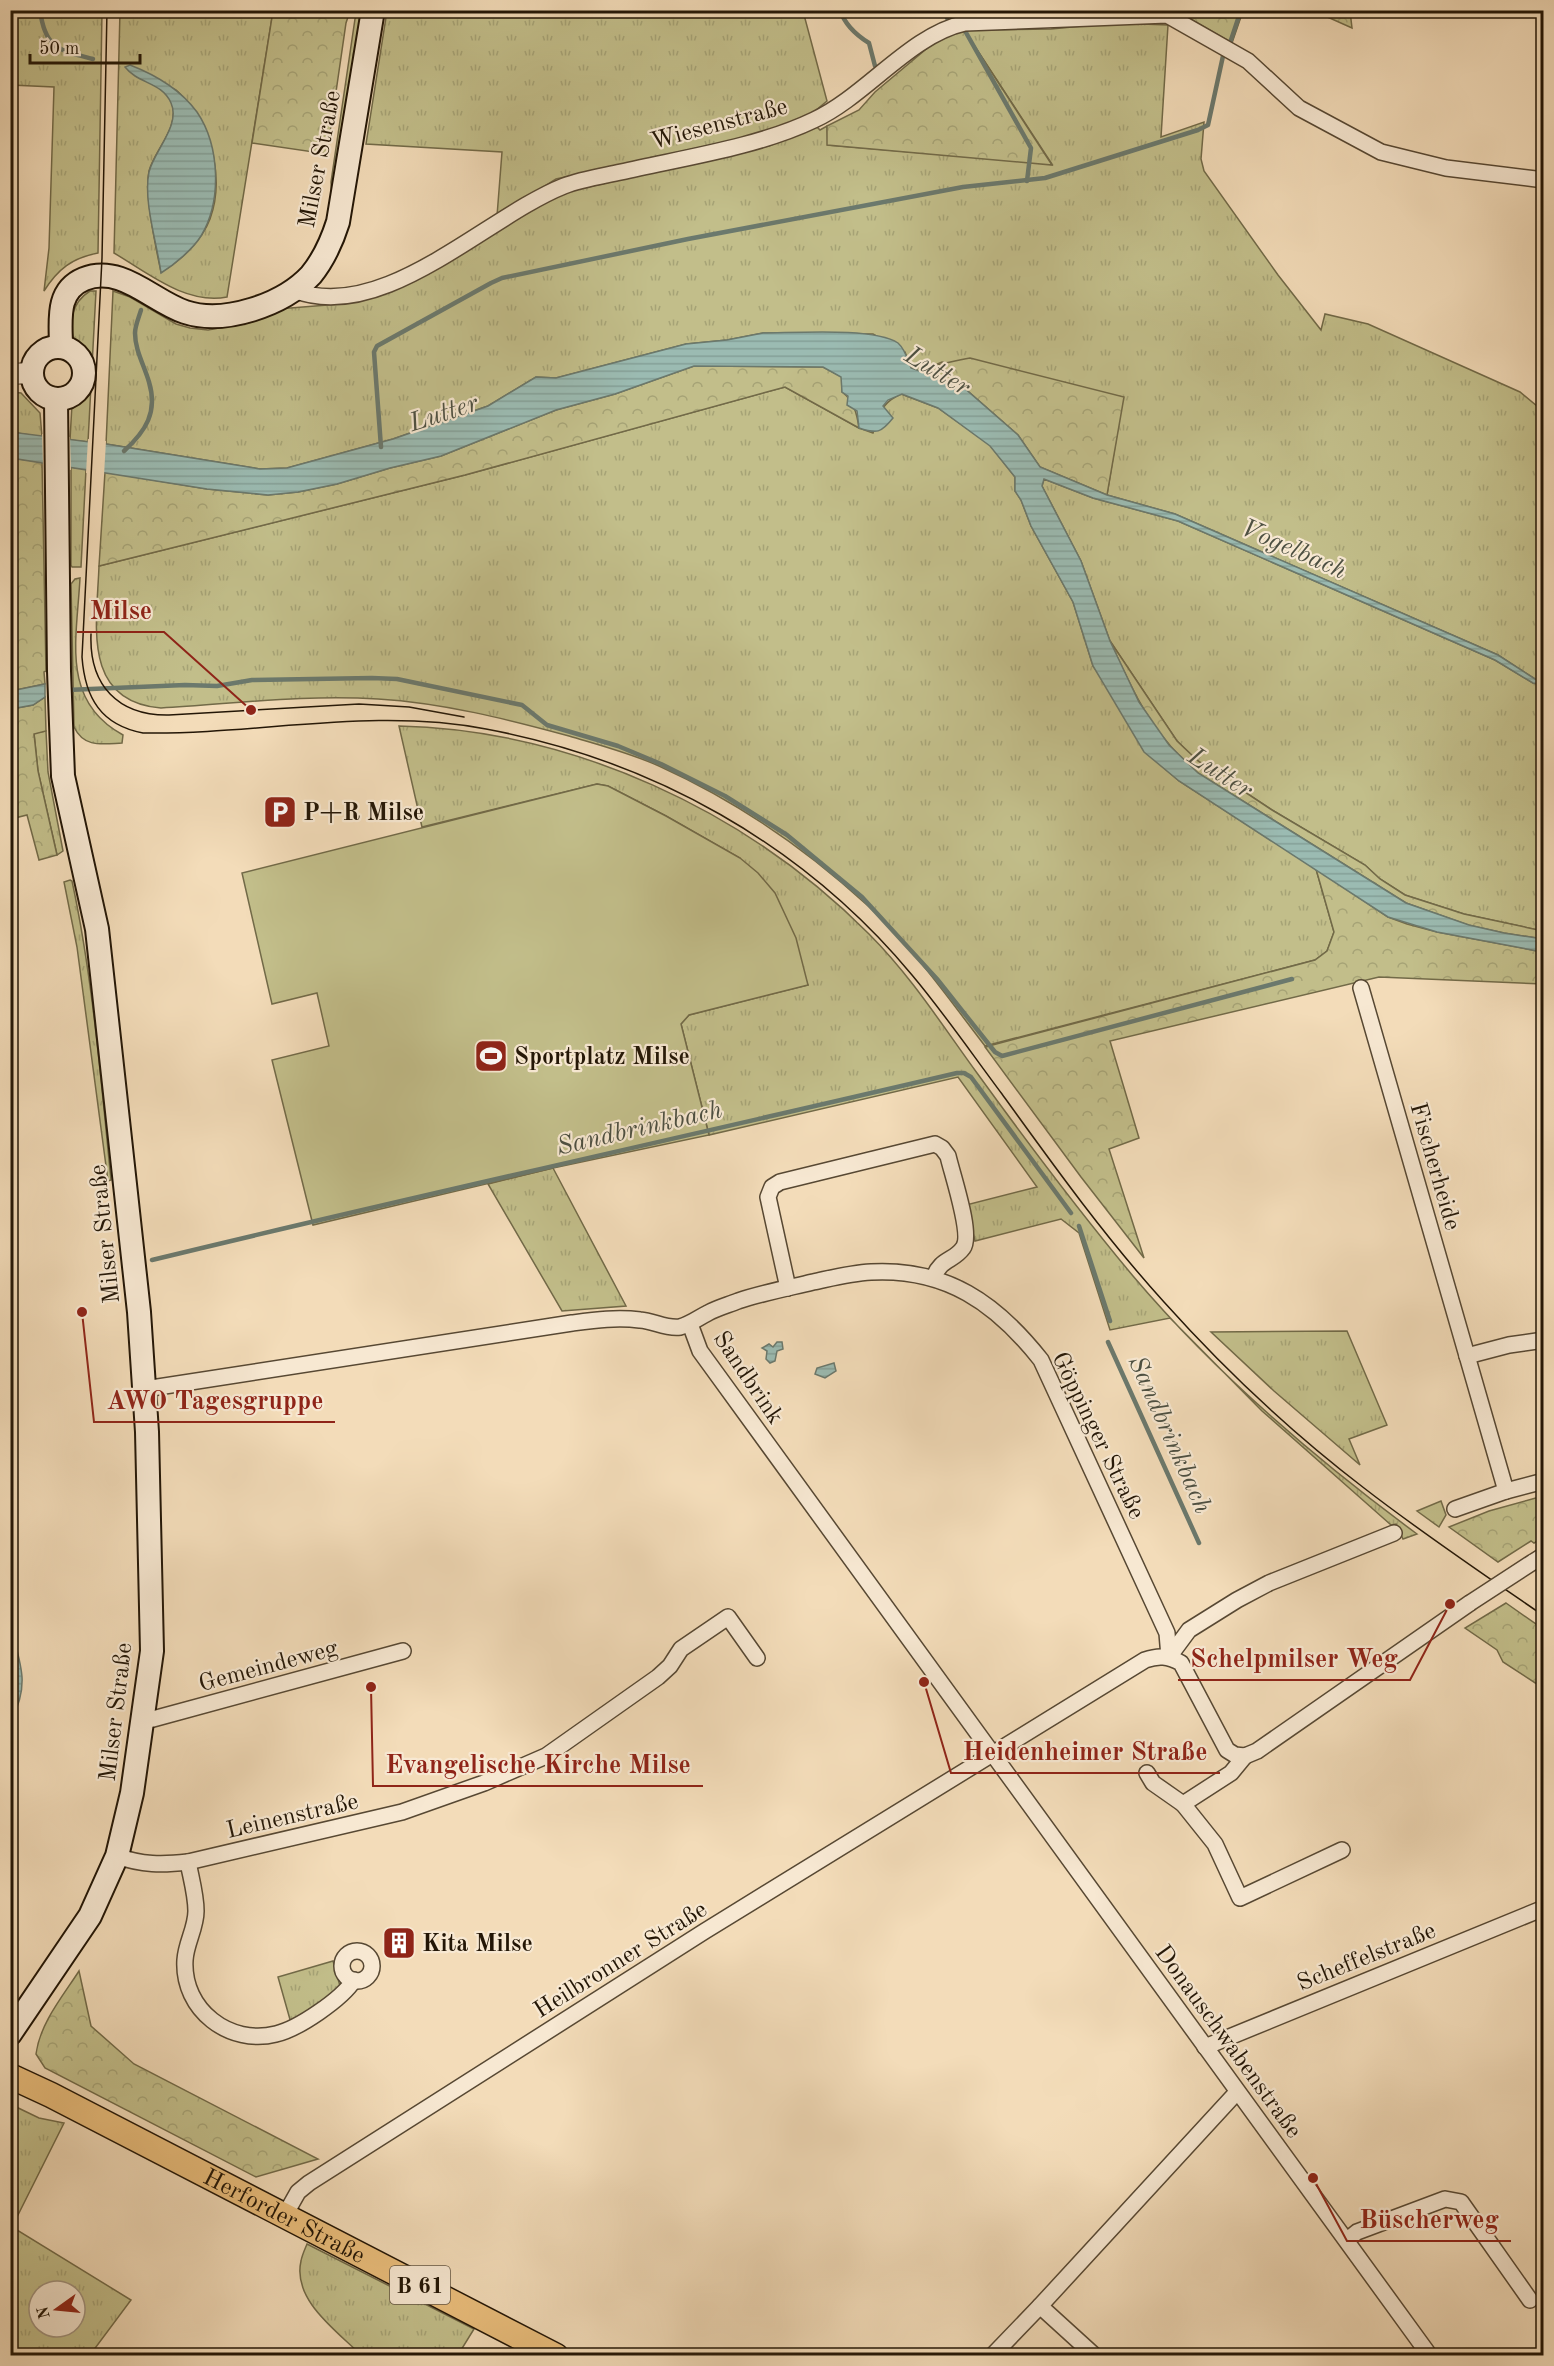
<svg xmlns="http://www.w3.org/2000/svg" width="1554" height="2366" font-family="'Old Standard TT',serif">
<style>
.grass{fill:url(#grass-tufts);stroke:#726a48;stroke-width:1.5;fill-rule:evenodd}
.forest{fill:url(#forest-crowns);stroke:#726a48;stroke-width:1.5}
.garden{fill:#c2be8a;stroke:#726a48;stroke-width:1.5}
.water{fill:url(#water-rules);stroke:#6b796d;stroke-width:1.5}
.pier{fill:#f3dcb9}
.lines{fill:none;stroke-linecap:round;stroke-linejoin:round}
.stream{stroke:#6b796d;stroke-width:4.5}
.minor-casing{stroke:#574833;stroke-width:18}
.tertiary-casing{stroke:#574833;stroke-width:22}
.secondary-casing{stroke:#231606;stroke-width:26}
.primary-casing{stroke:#231606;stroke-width:27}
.minor{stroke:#f7e8d2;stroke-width:15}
.tertiary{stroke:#f7e8d2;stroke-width:20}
.secondary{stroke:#f7e8d2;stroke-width:22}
.primary{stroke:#eabe7c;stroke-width:24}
.tram{stroke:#231606;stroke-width:1.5}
.minor-bridge-casing{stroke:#574833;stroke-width:18;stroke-linecap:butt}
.minor-bridge{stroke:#f7e8d2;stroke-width:15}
.labels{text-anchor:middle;stroke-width:4.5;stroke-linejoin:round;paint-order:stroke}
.shield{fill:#f7e8d2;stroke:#635543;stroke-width:1.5}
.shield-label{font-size:22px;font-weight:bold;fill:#231606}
.street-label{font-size:24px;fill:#231606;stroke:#f7e8d2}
.poi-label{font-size:24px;font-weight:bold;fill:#231606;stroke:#f7e8d2;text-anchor:start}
.water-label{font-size:26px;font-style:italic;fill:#4d5042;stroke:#f7e8d2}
.leader{fill:none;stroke:#8f2418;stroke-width:2}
.callout-dot{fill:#8f2418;stroke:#f7e8d2;stroke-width:2}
.callout-label{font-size:26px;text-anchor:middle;font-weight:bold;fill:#8f2418;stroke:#f7e8d2;stroke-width:4.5;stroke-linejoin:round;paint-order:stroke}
</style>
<defs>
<pattern id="grass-tufts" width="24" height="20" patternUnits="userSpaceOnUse" patternTransform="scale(1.5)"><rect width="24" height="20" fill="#c2be8a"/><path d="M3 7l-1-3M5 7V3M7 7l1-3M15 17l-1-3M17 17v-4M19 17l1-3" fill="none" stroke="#a6a376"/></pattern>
<pattern id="forest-crowns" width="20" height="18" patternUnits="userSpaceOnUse" patternTransform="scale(1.5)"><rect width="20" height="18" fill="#c2be8a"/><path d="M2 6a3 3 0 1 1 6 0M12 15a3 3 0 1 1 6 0" fill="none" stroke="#a6a376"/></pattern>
<pattern id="water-rules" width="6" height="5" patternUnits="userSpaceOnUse" patternTransform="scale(1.5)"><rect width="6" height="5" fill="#9bbbb2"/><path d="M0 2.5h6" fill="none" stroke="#85a098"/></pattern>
</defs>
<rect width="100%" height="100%" fill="#f3dcb9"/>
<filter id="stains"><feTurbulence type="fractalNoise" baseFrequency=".00333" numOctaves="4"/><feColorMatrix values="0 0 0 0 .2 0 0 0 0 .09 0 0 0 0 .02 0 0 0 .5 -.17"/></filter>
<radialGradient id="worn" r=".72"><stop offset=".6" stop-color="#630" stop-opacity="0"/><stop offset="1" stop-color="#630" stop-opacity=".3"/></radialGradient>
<g class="grass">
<path d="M11 10 102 11 98 253C72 258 58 269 44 291L49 248 54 87 11 85Z"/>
<path d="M120 11H273L227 297C186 305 148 273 114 253ZM156 85C161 86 169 86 174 89 179 91 183 98 187 102 213 131 224 181 210 219 202 240 181 261 161 272 156 248 144 194 149 171 154 151 178 129 173 106 171 97 163 91 156 85Z"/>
<path d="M359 11H366L332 204 331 182 355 19Z"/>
<path d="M387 11H803L827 101 810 115 770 132 556 179 497 216 502 152 366 144Z"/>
<path d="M1115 23 1168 25 1161 137 1204 122 1201 159 1204 171 1278 275 1321 330 1325 314 1368 324 1520 392 1543 411V681L1535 679 1498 655 1175 514 1107 495 1123 397 942 362 928 368H911L905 352 873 334 763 333 727 340 686 344 556 378 536 377 488 406 393 439 287 468 260 469 106 444 113 291 130 297 176 324 190 328 208 330 252 322 278 309 340 304 398 288 562 193 769 146 816 126 820 130 827 126 828 145 1052 164 964 30 1051 29Z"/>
<path d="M90 291H96L88 442 70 440 72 404C86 392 96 377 87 359 84 354 78 350 76 344 66 325 72 302 90 291Z"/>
<path d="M785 387 859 428 873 433C881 412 881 403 901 394L938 408 990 445 1015 477V491L1021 500 1031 526 1073 602 1093 666 1164 768 1179 781 1316 869 1334 932 1327 951 1315 960 985 1046C948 998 912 946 867 905 806 849 734 800 659 766 630 753 599 745 569 736 507 719 443 703 378 699 306 694 233 704 161 708 81 701 97 624 99 566L465 475Z"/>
<path d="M11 392 21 393 40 413 42 437 11 432Z"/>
<path d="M71 467 86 469 81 567H72L71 565Z"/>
<path d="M1044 479 1093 498 1178 521 1495 660 1533 683 1543 685V931L1464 914 1405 895 1380 879 1365 865 1272 810 1198 761 1177 741 1110 641 1081 561 1042 486Z"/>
<path d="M80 578C77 638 60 701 123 735L122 743C102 744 84 748 74 727L71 584 75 579Z"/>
<path d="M399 726C573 730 747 811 869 934 911 976 942 1025 977 1073 1027 1142 1078 1210 1133 1276 1216 1374 1314 1458 1417 1534L1403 1539 1396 1524 1391 1525 1262 1411 1170 1318 1110 1330 1079 1233 1061 1219 975 1241 966 1205 1037 1187 958 1077 709 1135 681 1024 689 1015 808 985 740 858 666 816 608 786 597 784 422 827Z"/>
<path d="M46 731 48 772 63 851 57 855 38 771 34 733Z"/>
<path d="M70 880 72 881C93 979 101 1081 111 1180L108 1181 77 947 64 882Z"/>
<path d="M553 1168 626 1306 562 1311 488 1184Z"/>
<path d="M1347 1331 1387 1425 1349 1439 1360 1465 1274 1391 1211 1332Z"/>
<path d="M1441 1501 1446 1515 1439 1527 1417 1511Z"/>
<path d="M333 1961 340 1986 339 1992 291 2023 278 1977Z"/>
<path d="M10 2104 39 2118 64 2123 12 2227 131 2300 90 2355H11ZM39 2291H75V2327H39Z"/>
<path d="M307 2244 474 2329 458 2355H361C337 2331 292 2300 301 2261 302 2255 305 2249 307 2244Z"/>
</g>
<g class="forest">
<path d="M273 11H350L346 23 327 154 252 143Z"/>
<path d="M1177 11H1243L1232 43Z"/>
<path d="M1314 11H1350L1352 28Z"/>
<path d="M964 30 1052 165 827 145V126L859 110 875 92 943 35Z"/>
<path d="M970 358 1124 397 1107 495 1040 467 1018 435 963 387 911 368C931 368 950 361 970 358Z"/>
<path d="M694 366 823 367 842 377V392C854 401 857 414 859 428L785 387 465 475 99 566 105 472 207 489 268 495 298 492 337 484 390 468 441 456 556 410 615 394Z"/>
<path d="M11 458 42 462 46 671 44 672 45 684 11 691Z"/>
<path d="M1110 641 1177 741 1198 761 1272 810 1365 865 1380 879 1405 895 1464 914 1543 931V939L1504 933 1468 925 1406 903 1198 773C1188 763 1176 754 1168 743 1142 713 1126 676 1110 641Z"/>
<path d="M45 697 46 731 34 734 38 771 57 855 39 860 27 815 11 819V709L33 705Z"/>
<path d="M1316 869 1388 917 1407 924 1437 932 1543 952V984L1379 977 1110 1041 1139 1138 1109 1149 1144 1258 1081 1177 985 1047 1315 960 1327 951 1334 932Z"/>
<path d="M1543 1496V1537L1534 1543 1531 1541 1498 1562 1449 1527 1489 1511Z"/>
<path d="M1506 1603 1543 1629V1688L1503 1662 1497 1650 1465 1628Z"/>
<path d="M79 1971 91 2026 134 2064 318 2159 256 2177 45 2068 36 2054C40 2023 63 1996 79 1971Z"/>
</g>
<path class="garden" d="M597 784 608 786 666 816 740 858 758 873 775 893 796 938 808 985 689 1015 681 1024 709 1135 553 1168 313 1225 272 1060 329 1046 317 993 272 1004 242 873Z"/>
<g class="water">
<path d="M130 65C156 75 180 89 197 112 220 146 222 201 201 236 193 249 174 265 161 273 157 243 143 201 149 172 154 151 181 125 171 103 162 82 138 84 125 67Z"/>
<path d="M763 333C794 333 874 327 898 343 905 349 908 360 911 368L963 387 1018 435 1040 467 1107 495 1175 514 1498 655 1535 679 1543 681V685L1533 683 1495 660 1178 521 1093 498 1044 479 1042 486 1081 561 1110 641 1139 702 1169 745 1198 773 1406 903 1469 925 1504 933 1543 939V952L1437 932 1388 917 1179 781 1144 752 1093 666 1073 602 1031 526 1021 500 1015 491V477L990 446 938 408 902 394 888 400 883 406 893 418C881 433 877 434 859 428L857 411 847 405 848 396 842 392 841 377 823 367 694 366 615 394 556 410 441 456 390 468 337 484 298 492 268 495 207 489 11 458V432L106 444 260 469 287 468 393 439 488 406 536 377 556 378 686 344 727 340Z"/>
<path d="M45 684V697L33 705 11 709V691Z"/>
<path d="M777 1342H782L783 1349 777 1351 775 1361 770 1363 766 1359 767 1351 762 1348 769 1344 773 1347Z"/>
<path d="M834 1363 836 1371 825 1378 815 1374 817 1368Z"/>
<path d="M11 1628C21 1666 30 1684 11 1721Z"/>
</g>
<g class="pier">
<path d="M42 434 70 437 71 470 43 465Z"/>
<path d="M88 439 106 441 104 475 86 473Z"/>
</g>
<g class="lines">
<g class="stream">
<path d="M40 10C45 49 59 50 93 59"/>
<path d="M840 10C845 25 856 35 869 43L875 66"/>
<path d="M944 10 947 18"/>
<path d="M964 29 1031 148 1027 181"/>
<path d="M1230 43 1241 10"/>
<path d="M381 447 374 352 377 346 491 283 502 278 688 239 963 187 1045 178 1198 130 1208 125 1223 56"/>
<path d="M124 451C146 431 158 412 149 382 144 365 135 350 135 333 135 326 139 317 141 310"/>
<path d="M67 690 185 685 217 686 252 680 372 678 397 679 522 705 547 725 618 746 661 764 725 796 787 835 862 897 937 979 995 1052 1002 1056 1292 979"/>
<path d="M1079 1226 1110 1321"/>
<path d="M152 1260C419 1195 689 1136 957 1073H964L971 1077 1071 1213"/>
<path d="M1108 1342 1199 1543"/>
</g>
<defs>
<g id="minor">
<path d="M294 290C382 325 486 217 564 186 582 179 603 176 621 172 682 158 758 147 814 120 866 96 910 35 965 23L1167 15 1248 61 1299 108 1381 152 1446 168 1544 180"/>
<path d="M1361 988 1506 1491"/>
<path d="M788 1288 768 1197 772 1187 780 1182 935 1144 942 1148 948 1156C952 1174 973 1235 963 1248 954 1261 940 1259 934 1277"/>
<path d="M690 1324 700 1351 1430 2356"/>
<path d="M1467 1356 1509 1345 1544 1340"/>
<path d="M145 1389 572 1323C595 1320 617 1317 640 1320 654 1321 666 1329 680 1327 691 1324 698 1318 708 1313 717 1308 728 1305 738 1301 762 1293 788 1288 813 1282 832 1278 851 1273 871 1272 946 1268 996 1303 1041 1360L1167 1633 1169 1657"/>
<path d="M1455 1509 1506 1491 1544 1481"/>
<path d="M1533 1562 1544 1555"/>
<path d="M1169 1657 1189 1630 1237 1600 1269 1583 1394 1533"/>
<path d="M144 1720 153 1719 403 1651"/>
<path d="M1245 1756 1231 1773 1183 1804 1215 1844 1240 1898 1342 1850"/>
<path d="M1147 1773 1153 1783 1183 1804"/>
<path d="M117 1856C142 1865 162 1865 188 1862L402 1812 484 1783 546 1756 658 1677 670 1666 681 1649 728 1617 757 1658"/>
<path d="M188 1862C191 1878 196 1895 196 1911 196 1928 186 1943 185 1960 182 2010 230 2046 276 2034 298 2029 342 1999 354 1980"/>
<circle cx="357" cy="1966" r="15"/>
<path d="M1205 2047 1544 1908"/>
<path d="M285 2215 298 2192 309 2183 705 1931 1145 1660C1159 1655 1168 1656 1181 1663L1227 1750 1235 1755 1245 1756 1257 1751 1470 1603"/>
<path d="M1347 2240 1357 2232 1445 2199 1461 2202 1530 2300"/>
<path d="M1040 2306 1095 2356"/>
<path d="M992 2356 1040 2306 1237 2092"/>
</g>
<path id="tertiary" d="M10 374 31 373"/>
<g id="secondary">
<circle cx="58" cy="373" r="26"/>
<path d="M61 347C61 322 55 291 84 279 121 264 152 301 185 312 224 325 283 305 311 275 324 259 332 241 338 222L373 10"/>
<path d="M10 2034 90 1916 117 1856 132 1793 152 1651 147 1432 139 1312 97 929 63 776 59 671 56 400"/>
</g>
<g id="primary">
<path id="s1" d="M10 2076 51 2095 556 2356"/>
</g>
</defs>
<use href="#minor" class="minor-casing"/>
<use href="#tertiary" class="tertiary-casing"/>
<use href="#secondary" class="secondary-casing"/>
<use href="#primary" class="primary-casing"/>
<use href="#minor" class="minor"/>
<use href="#tertiary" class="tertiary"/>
<use href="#secondary" class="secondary"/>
<use href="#primary" class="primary"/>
<g class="tram">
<path d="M107 10 102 258 82 657C85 698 101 725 143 733 257 735 372 707 486 729 652 760 803 844 912 975 944 1013 972 1054 1002 1094 1054 1166 1105 1237 1164 1302 1225 1370 1292 1433 1364 1488 1422 1533 1483 1574 1544 1616"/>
<path d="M91 634C89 685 118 716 169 715L359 704 409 707 464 717"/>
</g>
<defs>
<path id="minor-bridge" d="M1470 1603 1533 1562"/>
</defs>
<use href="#minor-bridge" class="minor-bridge-casing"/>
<use href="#minor-bridge" class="minor-bridge"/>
</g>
<defs>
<symbol id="parking-square" viewBox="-11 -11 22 22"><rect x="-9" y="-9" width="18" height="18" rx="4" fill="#8f2418" stroke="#f7e8d2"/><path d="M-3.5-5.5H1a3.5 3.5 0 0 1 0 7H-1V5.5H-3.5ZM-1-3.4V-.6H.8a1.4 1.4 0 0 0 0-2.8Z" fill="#fff"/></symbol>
<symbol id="stadium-square" viewBox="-11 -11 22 22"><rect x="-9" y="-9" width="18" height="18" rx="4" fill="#8f2418" stroke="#f7e8d2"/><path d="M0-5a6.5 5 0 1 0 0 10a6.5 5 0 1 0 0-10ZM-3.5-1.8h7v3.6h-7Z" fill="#fff"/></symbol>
<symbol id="building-square" viewBox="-11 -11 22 22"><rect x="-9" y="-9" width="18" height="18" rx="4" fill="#8f2418" stroke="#f7e8d2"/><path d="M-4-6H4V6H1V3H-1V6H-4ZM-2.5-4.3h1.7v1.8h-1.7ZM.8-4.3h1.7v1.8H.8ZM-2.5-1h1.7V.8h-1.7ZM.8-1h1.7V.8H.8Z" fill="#fff"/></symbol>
</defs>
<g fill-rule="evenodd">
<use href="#parking-square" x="261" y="793" width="38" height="38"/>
<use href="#stadium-square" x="472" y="1037" width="38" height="38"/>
<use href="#building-square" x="380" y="1924" width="38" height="38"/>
</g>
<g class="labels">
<rect class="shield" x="390" y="2266" width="60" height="38" rx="4.5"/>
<g class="shield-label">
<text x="420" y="2293">B 61</text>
</g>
<g class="street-label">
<text transform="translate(719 123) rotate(-15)" y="8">Wiesenstraße</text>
<text transform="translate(319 159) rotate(-79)" y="8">Milser Straße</text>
<text transform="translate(1436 1166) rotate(74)" y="8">Fischerheide</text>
<text transform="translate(104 1234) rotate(-96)" y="8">Milser Straße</text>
<text transform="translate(749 1377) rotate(56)" y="8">Sandbrink</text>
<text transform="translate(1099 1435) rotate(64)" y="8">Göppinger Straße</text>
<text transform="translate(268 1665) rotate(-15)" y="8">Gemeindeweg</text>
<text transform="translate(115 1712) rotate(-83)" y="8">Milser Straße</text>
<text transform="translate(292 1815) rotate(-13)" y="8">Leinenstraße</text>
<text transform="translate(1366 1956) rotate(-22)" y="8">Scheffelstraße</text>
<text transform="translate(620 1959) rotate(-32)" y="8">Heilbronner Straße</text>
<text transform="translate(1229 2041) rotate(54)" y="8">Donauschwabenstraße</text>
<text dy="8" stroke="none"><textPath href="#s1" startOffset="308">Herforder Straße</textPath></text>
</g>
<g class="poi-label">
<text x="303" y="820">P+R Milse</text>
<text x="514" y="1064">Sportplatz Milse</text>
<text x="422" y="1951">Kita Milse</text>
</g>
<g class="water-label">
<text transform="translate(938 370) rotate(31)" y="9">Lutter</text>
<text transform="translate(443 412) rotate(-18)" y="9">Lutter</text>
<text transform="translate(1294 548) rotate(24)" y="9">Vogelbach</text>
<text transform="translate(1221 772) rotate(33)" y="9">Lutter</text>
<text transform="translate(639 1127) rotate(-13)" y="9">Sandbrinkbach</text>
<text transform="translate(1171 1434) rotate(66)" y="9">Sandbrinkbach</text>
</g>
</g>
<path class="leader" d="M251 710L164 632H77M82 1312L94 1422H335M1450 1604L1410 1680H1178M924 1682L951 1773H1220M371 1687L373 1786H703M1313 2178L1347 2241H1511"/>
<g class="callout-dot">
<circle cx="251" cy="710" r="6"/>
<circle cx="82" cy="1312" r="6"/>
<circle cx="1450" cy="1604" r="6"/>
<circle cx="924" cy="1682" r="6"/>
<circle cx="371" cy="1687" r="6"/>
<circle cx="1313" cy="2178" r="6"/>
</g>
<g class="callout-label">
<text x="121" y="619">Milse</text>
<text x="215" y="1409">AWO Tagesgruppe</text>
<text x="1294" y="1667">Schelpmilser Weg</text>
<text x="1085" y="1760">Heidenheimer Straße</text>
<text x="538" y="1773">Evangelische Kirche Milse</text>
<text x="1429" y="2228">Büscherweg</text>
</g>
<rect width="1554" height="2366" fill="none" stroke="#f3dcb9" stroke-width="36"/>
<rect x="12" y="12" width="1530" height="2342" fill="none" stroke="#231606" stroke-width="3"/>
<rect x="18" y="18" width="1518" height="2330" fill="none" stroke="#231606" stroke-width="1.5"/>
<g transform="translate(57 2309) rotate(255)"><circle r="28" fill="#f7e8d2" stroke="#a29480" stroke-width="1.5"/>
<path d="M0-4.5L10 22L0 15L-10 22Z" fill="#8f2418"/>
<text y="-9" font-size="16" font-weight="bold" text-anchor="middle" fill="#231606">N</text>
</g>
<path d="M30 54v9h110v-9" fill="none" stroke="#231606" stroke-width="3"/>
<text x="39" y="54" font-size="18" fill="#231606" stroke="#f7e8d2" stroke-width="4.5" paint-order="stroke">50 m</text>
<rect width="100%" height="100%" filter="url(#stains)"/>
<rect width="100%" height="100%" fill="url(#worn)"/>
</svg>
